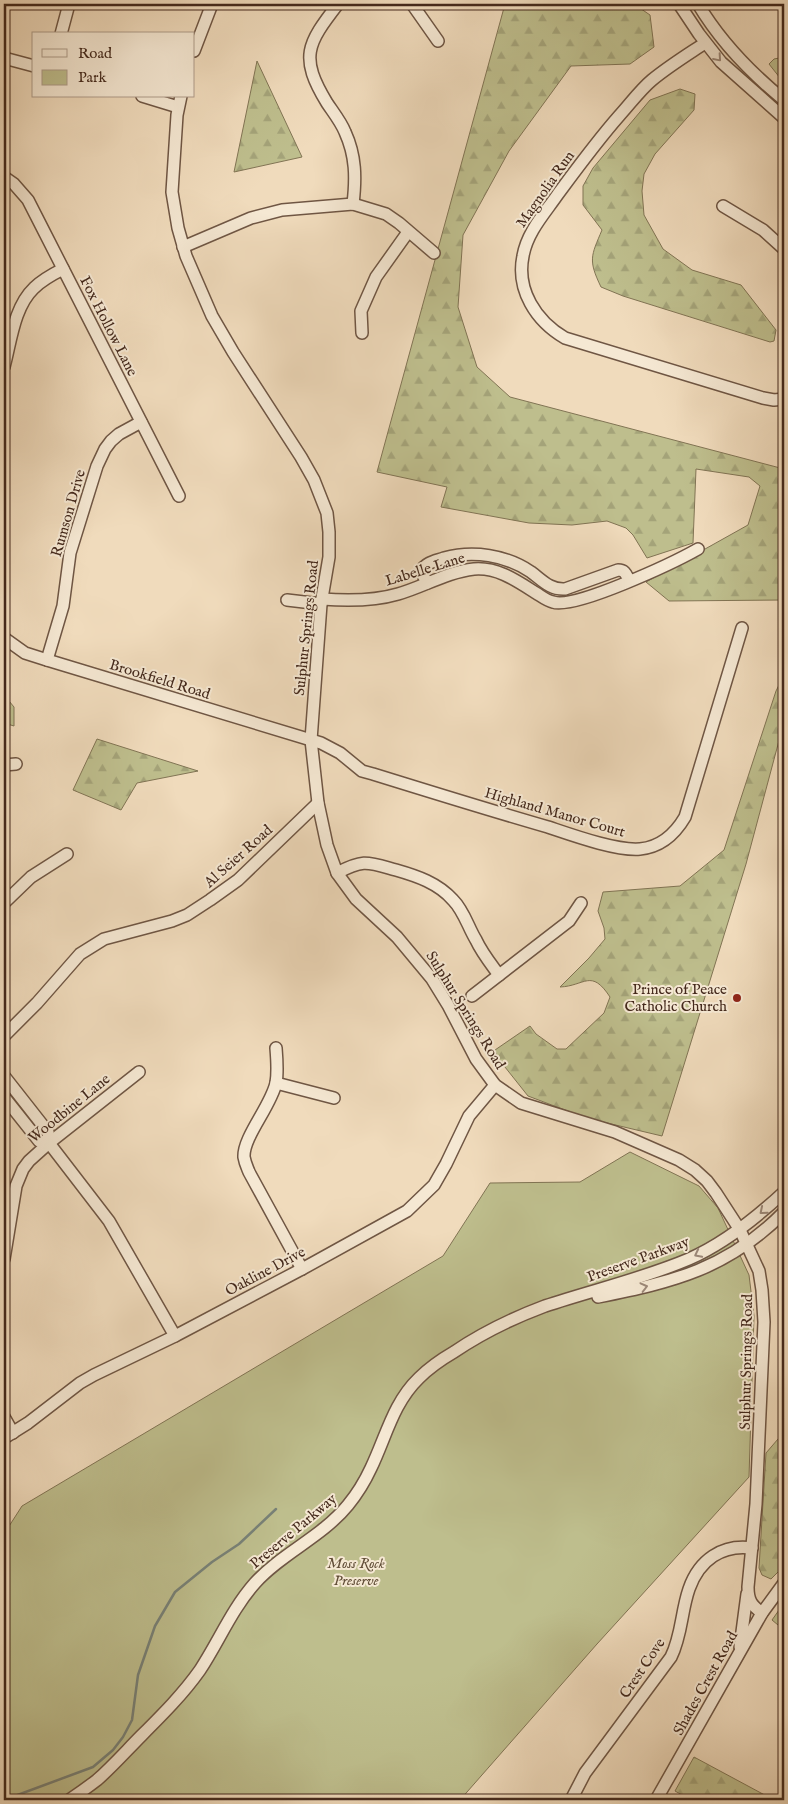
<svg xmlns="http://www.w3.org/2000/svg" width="788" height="1804" font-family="'IM FELL English',serif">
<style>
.forest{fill:url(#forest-firs);stroke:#817454}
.green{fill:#bebe8d;stroke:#817454}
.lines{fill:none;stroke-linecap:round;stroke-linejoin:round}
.stream{stroke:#788177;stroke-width:2.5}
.minor-casing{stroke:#6f5644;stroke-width:14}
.minor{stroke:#f5e8d3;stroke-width:11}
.oneway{stroke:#9c8878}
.poi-dot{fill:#8f2418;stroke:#f5e8d3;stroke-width:2}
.labels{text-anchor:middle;stroke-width:4;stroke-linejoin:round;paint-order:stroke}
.street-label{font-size:15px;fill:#44291c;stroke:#f5e8d3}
.poi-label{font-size:15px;fill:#44291c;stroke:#f5e8d3;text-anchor:end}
.park-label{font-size:15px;font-style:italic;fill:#624e38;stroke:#f5e8d3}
</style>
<defs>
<pattern id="forest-firs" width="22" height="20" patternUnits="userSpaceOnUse" patternTransform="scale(1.25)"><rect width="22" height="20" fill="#bebe8d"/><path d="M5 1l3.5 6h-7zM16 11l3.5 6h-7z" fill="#a4a379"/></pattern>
</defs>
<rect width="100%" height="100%" fill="#f0dbbc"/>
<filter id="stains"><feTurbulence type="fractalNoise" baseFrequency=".004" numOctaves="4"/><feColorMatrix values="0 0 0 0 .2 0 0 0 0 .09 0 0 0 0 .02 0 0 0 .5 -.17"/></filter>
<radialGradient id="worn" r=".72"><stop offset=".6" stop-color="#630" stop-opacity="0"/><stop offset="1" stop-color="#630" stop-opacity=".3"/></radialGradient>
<g class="forest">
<path d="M505 4H634L650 15 654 47 630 64 571 66 509 151 463 235 458 307 477 367 510 397 784 469V600L669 601 646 582 748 525 760 486 749 477 696 469 693 543 647 558 633 535 626 528 607 521 572 525 529 523 441 507 447 487 377 472Z"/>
<path d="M784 57V83L769 64 774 59Z"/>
<path d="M257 61 302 157 234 172Z"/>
<path d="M680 89 695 94 694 110 655 154 644 174 642 191 644 215 663 249 692 270 741 285 776 330 774 341 770 342 623 296 601 287C588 260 591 256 602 230L583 205V186L593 168 650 100Z"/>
<path d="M784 675V722L746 864 662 1136 586 1118 528 1096 497 1057 495 1050 530 1026 536 1034 557 1049H566L604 1013 610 997C591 968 585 986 560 987L589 958 605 939 604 928 598 911 603 892 680 886 724 850 776 691Z"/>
<path d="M4 695 14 707V726L4 723Z"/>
<path d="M97 739 198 771 137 783 121 810 73 790Z"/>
<path d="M784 1432V1566L771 1579 762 1575 759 1568 766 1453Z"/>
<path d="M784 1603V1630L772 1620Z"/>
<path d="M694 1757 774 1800H691L675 1791Z"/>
</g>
<path class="green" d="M630 1152 699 1186 718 1208 749 1275 754 1316 749 1477 597 1644 460 1800H4V1534L22 1506 443 1256 490 1183 580 1182Z"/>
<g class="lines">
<path class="stream" d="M4 1800 93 1767 113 1750 123 1737 132 1720 138 1675 155 1626 175 1592 212 1562 239 1544 276 1509"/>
<defs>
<g id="minor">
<path d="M338 4C307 44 299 57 327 103 333 112 341 122 345 132 356 156 356 178 353 204"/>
<path d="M412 4 438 41"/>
<path d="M679 4 699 34 721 62 784 118"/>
<path d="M698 4C720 41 751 73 784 100"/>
<path d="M61 34 69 4"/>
<path d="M705 43C687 55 669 66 652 80 640 90 630 104 619 116 597 141 578 167 558 194 545 213 527 232 523 256 516 290 536 321 565 338L763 398 774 400 784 399"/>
<path d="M194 51 212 4"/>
<path d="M4 58 34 66"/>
<path d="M142 96 178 107"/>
<path d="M181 96 177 115 172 192 178 228 186 256 212 316 233 352 301 457 314 480 327 513 329 532V557L321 604 311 740 318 803 327 845 337 873 356 899 397 937 432 979 448 1005 476 1059 495 1085 521 1103 615 1132 679 1160 695 1170 707 1181 716 1193 740 1230 759 1271 762 1290 764 1322 756 1504 748 1587C748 1600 751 1605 762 1613"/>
<path d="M4 177 14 184 28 200 179 496"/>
<path d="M723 206 763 230 784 249"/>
<path d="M183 247 251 218 282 210 353 204 386 214 399 223 434 253"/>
<path d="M362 333 361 311 376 277 408 232"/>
<path d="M4 367C11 341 14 307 34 288 42 280 53 274 63 269"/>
<path d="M427 583 421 571C426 562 436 561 444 558 473 550 506 555 531 572 542 580 550 590 565 589L618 570C625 570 626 574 629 580"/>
<path d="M322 599C347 601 374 601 398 594 423 587 447 572 474 569 498 567 517 581 536 593 541 596 547 601 553 602 574 610 675 562 698 549"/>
<path d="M287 600 321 604"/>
<path d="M4 638 25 653 47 660 321 743 340 753 362 771 373 774C431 792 489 810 548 827 572 835 616 851 640 849 661 847 675 834 685 817L742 628"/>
<path d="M47 660 63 606 70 553 97 466 105 449 111 441 119 434 141 422"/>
<path d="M4 765 16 764"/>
<path d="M337 873C364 859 367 862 396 870 417 876 438 883 453 900 464 911 468 927 476 940 482 953 491 964 499 975"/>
<path d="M4 903 31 877 67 854"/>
<path d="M472 996 569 921 581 903"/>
<path d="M4 1036 37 1003 80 954 104 939 172 921 187 915 210 900 238 880 318 803"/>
<path d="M276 1048C277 1060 278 1072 276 1083 271 1106 243 1137 244 1157 245 1163 247 1167 249 1172L302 1269"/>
<path d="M4 1076 48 1132 49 1143 109 1221 175 1336"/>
<path d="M276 1083 334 1098"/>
<path d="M4 1097 39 1141 49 1143"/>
<path d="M4 1259 16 1186 23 1169 29 1161 49 1143 139 1072"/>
<path d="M598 1297C673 1282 728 1269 784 1212"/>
<path d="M4 1417 13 1433"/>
<path d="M4 1438 28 1423 80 1383 94 1375 175 1336 302 1269 407 1211 434 1185 446 1164 469 1116 495 1085"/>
<path d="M740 1647 747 1594"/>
<path d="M69 1800C78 1794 88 1787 97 1780 113 1766 127 1750 142 1735 163 1714 183 1694 200 1670 219 1641 232 1609 255 1583 282 1553 322 1537 348 1505 357 1494 365 1481 371 1468 386 1437 393 1403 419 1378 429 1368 442 1359 454 1352 482 1333 513 1318 545 1306 593 1290 642 1279 689 1259 725 1243 755 1219 784 1192"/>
<path d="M571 1800 585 1773 671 1657C682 1635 681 1612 689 1589 699 1560 722 1544 752 1548"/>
<path d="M656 1800 762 1613 784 1583"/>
</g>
</defs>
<use href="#minor" class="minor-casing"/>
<use href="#minor" class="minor"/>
</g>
<defs><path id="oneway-chevron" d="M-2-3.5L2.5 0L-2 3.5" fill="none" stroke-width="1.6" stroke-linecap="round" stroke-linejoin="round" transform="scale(1.25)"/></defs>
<g class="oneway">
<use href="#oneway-chevron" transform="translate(718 58) rotate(49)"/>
<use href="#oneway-chevron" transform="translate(763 1211) rotate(140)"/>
<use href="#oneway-chevron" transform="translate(698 1254) rotate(153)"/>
<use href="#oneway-chevron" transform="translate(644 1287) rotate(-14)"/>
</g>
<circle class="poi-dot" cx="737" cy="998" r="5"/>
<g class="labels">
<g class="street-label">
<text transform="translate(545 189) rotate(-55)" y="5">Magnolia Run</text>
<text transform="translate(109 326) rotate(63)" y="5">Fox Hollow Lane</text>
<text transform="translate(68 513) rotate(-74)" y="5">Rumson Drive</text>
<text transform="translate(425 569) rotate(-17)" y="5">Labelle Lane</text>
<text transform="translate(306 628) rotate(-84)" y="5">Sulphur Springs Road</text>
<text transform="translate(160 679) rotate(17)" y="5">Brookfield Road</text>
<text transform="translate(555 812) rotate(16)" y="5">Highland Manor Court</text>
<text transform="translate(238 856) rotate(-42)" y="5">Al Seier Road</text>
<text transform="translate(466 1010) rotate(58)" y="5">Sulphur Springs Road</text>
<text transform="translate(69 1108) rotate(-39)" y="5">Woodbine Lane</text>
<text transform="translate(638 1259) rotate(-20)" y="5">Preserve Parkway</text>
<text transform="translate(265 1271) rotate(-28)" y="5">Oakline Drive</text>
<text transform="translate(746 1362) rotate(-89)" y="5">Sulphur Springs Road</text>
<text transform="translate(293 1531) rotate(-40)" y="5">Preserve Parkway</text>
<text transform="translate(642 1668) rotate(-56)" y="5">Crest Cove</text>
<text transform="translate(705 1683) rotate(-61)" y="5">Shades Crest Road</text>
</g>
<g class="poi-label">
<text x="727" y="994">Prince of Peace<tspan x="727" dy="17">Catholic Church</tspan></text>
</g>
<g class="park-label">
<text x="356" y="1568">Moss Rock<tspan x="356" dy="17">Preserve</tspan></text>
</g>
</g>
<rect width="788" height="1804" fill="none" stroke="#f0dbbc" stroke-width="20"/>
<rect x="5" y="5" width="778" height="1794" fill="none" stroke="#44291c" stroke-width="2.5"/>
<rect x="10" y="10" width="768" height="1784" fill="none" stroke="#44291c"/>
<rect x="32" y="32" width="162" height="65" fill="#f5e8d3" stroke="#ae9c8a"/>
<rect x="42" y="49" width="25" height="8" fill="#f5e8d3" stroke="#ae9c8a"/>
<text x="78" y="58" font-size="15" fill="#44291c">Road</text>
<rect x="42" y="70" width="25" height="15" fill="#bebe8d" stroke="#ae9c8a"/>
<text x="78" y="82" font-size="15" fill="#44291c">Park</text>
<rect width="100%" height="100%" filter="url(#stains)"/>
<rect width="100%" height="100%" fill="url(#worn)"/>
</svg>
